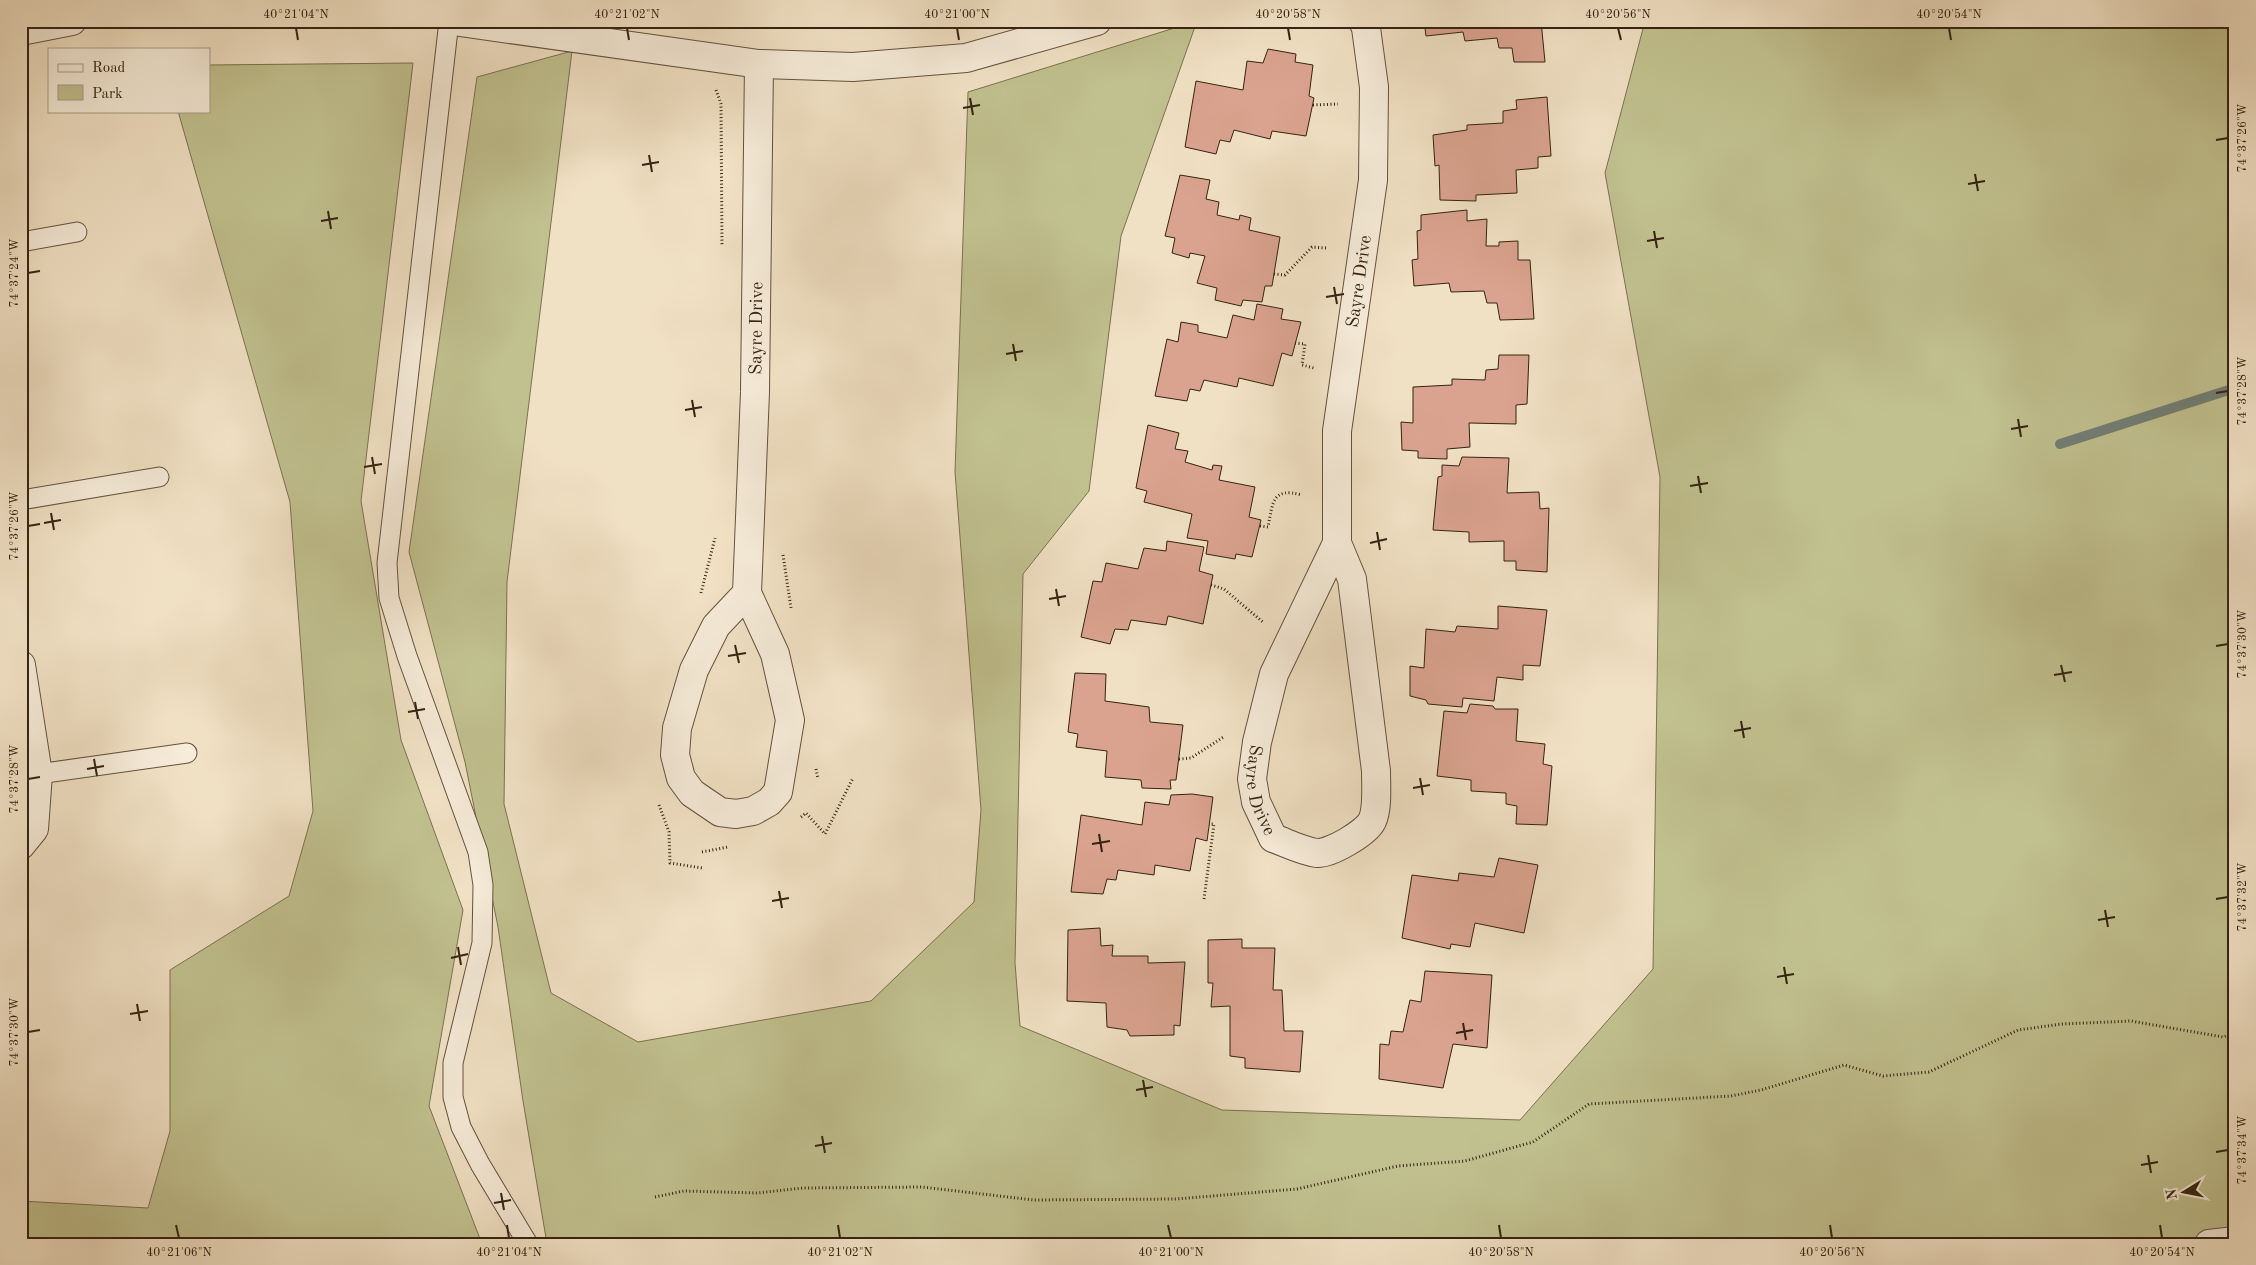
<svg xmlns="http://www.w3.org/2000/svg" width="2256" height="1265" font-family="'Old Standard TT',serif">
<style>
.green{fill:#c1c18f;stroke:#7b7251}
.lines{fill:none;stroke-linecap:round;stroke-linejoin:round}
.stream{stroke:#727f75;stroke-width:10}
.building{fill:#daa38f;stroke:#352313}
.lane-casing{stroke:#64523f;stroke-width:21}
.street-casing{stroke:#64523f;stroke-width:30}
.path{stroke:#352313;stroke-width:3;stroke-dasharray:1 2.5;stroke-linecap:butt}
.lane{stroke:#f6ecd9;stroke-width:19}
.street{stroke:#f6ecd9;stroke-width:28}
.ticks{fill:none;stroke:#352313;stroke-width:2}
.labels{text-anchor:middle;stroke-width:4.5;stroke-linejoin:round;paint-order:stroke}
.street-label{font-size:18px;fill:#352313;stroke:#f6ecd9}
.neatline{fill:none;stroke:#352313;stroke-width:2}
.ticks-label{font-size:12px;text-anchor:middle;fill:#352313}
</style>
<rect width="100%" height="100%" fill="#f1e1c4"/>
<filter id="stains"><feTurbulence type="fractalNoise" baseFrequency=".004" numOctaves="4"/><feColorMatrix values="0 0 0 0 .2 0 0 0 0 .09 0 0 0 0 .02 0 0 0 .5 -.17"/></filter>
<radialGradient id="worn" r=".72"><stop offset=".6" stop-color="#630" stop-opacity="0"/><stop offset="1" stop-color="#630" stop-opacity=".3"/></radialGradient>
<g class="green">
<path d="M1197 21 1121 236 1089 491 1023 574 1015 963 1020 1026 1222 1110 1520 1120 1653 969 1660 477 1605 173 1645 21H2235V1244H547L523 1101 498 927 465 762 409 552 477 77 572 51 507 582 504 804 551 993 638 1042 871 1001 974 902 981 810 955 472 968 92Z"/>
<path d="M413 63 361 501 401 740 463 910 429 1106 482 1244H21V1201L148 1208 170 1131V970L289 896 313 811 290 502 178 111H209V65Z"/>
</g>
<g class="lines">
<path class="stream" d="M2060 444 2235 388"/>
</g>
<g class="building">
<path d="M1424 21H1541L1545 62H1514L1512 48H1499L1497 38 1465 41 1463 32 1426 36Z"/>
<path d="M1268 49 1296 54 1295 62 1313 65 1309 96 1314 98 1306 136 1272 131 1270 139 1234 130 1230 142 1220 140 1216 154 1185 147 1196 81 1243 90 1247 61 1263 63Z"/>
<path d="M1547 97 1551 156 1538 157V168L1516 170 1517 193 1476 195V201L1440 200 1439 165 1435 166 1433 135 1467 130V125L1503 123V111L1517 109 1516 100Z"/>
<path d="M1180 175 1210 180 1206 199 1219 202 1217 215 1239 220 1240 215 1251 218 1249 230 1280 237 1272 286H1265L1262 302 1243 300 1241 306 1215 300 1217 288 1197 283 1205 256 1190 253 1189 258 1172 253 1175 238 1165 236Z"/>
<path d="M1467 210V221L1487 219 1486 246H1499V242L1518 241V260H1530L1534 319 1500 320 1497 303H1487L1484 291 1451 292 1449 283 1414 286 1412 260 1418 259 1417 231 1421 230V215Z"/>
<path d="M1257 304 1283 309 1281 319 1301 322 1292 356 1282 353 1273 386 1239 378 1237 387 1204 380 1200 391 1190 389 1187 401 1155 396 1167 339 1178 342 1181 322 1198 325V332L1227 338 1233 315 1254 320Z"/>
<path d="M1499 355H1529L1527 404 1516 405V424L1469 423 1470 447 1447 449V459L1418 458V451L1402 450 1401 422 1413 423V387L1452 385V379L1485 380 1486 370 1498 369Z"/>
<path d="M1148 425 1179 433 1175 449 1188 451 1185 462 1212 470 1213 465 1222 466 1219 480 1255 487 1249 517 1261 520 1252 557 1236 554 1235 559 1206 554 1208 541 1187 538 1192 514 1144 502 1147 491 1136 488Z"/>
<path d="M1462 457 1509 458 1507 493 1539 492 1540 509 1549 508 1547 572 1516 570V561H1504V541L1469 542V532L1433 530 1438 477 1442 476V465L1459 466Z"/>
<path d="M1167 541 1204 547 1199 571 1213 575 1203 624 1168 616 1166 625 1131 620 1128 630 1115 629 1110 644 1081 637 1093 581 1102 582 1106 563 1138 569 1144 548 1166 551Z"/>
<path d="M1498 606 1547 610 1540 666 1523 665V680L1497 677 1494 701 1463 698 1462 707 1428 704 1426 700 1410 696V666L1424 668 1426 629 1455 632 1457 626 1498 629Z"/>
<path d="M1075 673 1106 674 1105 701 1149 707 1150 722 1183 725 1176 780H1170L1171 789 1142 788 1141 780 1105 777 1107 751 1076 747 1078 734 1068 732Z"/>
<path d="M1470 704 1493 706 1495 709H1518L1516 741 1545 744 1543 764 1552 766 1547 825 1516 824 1517 806 1506 804V793L1471 791V780L1437 776 1444 711 1467 713Z"/>
<path d="M1192 794 1213 797 1207 841 1196 838 1190 871 1155 865 1154 875 1118 870 1116 880 1107 879 1103 894 1071 892 1081 815 1142 825 1145 802 1169 805 1171 795Z"/>
<path d="M1499 858 1538 865 1524 933 1475 923 1470 947 1451 944 1450 949 1402 938 1412 875 1458 881 1459 873 1494 877Z"/>
<path d="M1100 928 1101 946 1113 945 1112 956H1148V963L1185 962 1180 1026 1174 1025V1035L1130 1036 1127 1030 1107 1027 1106 1003 1067 1001 1068 930Z"/>
<path d="M1242 939V948H1275L1273 990H1282L1284 1031H1303L1300 1072 1245 1068V1058L1230 1056V1006L1211 1007 1213 983H1208V940Z"/>
<path d="M1425 971 1492 975 1487 1048 1453 1044 1443 1088 1379 1079 1380 1044 1389 1045 1391 1031 1403 1032 1410 1000 1421 1002Z"/>
</g>
<g class="lines">
<defs>
<g id="lane">
<path d="M449 21 387 563 389 598 407 656 478 852 483 885 482 943 453 1063V1097L461 1127 480 1164 528 1244"/>
<path d="M21 242 77 232"/>
<path d="M21 500 159 477"/>
<path d="M38 774 187 753"/>
</g>
<g id="street">
<path d="M453 21 759 64 853 67 966 58 1097 21"/>
<path d="M21 31 72 21"/>
<path id="s1" d="M1337 543 1274 674 1257 742 1252 779 1256 802 1273 838C1287 843 1302 851 1317 853 1330 854 1366 833 1372 821 1378 809 1376 784 1376 771L1352 579 1337 543V431L1373 180 1374 87 1366 28 1363 21"/>
<path id="s2" d="M747 593 716 626 694 670 677 728 675 755 681 778 692 793 720 812 736 814 753 811 769 802 778 792 790 720 775 654 747 593 755 392 759 64"/>
<path d="M21 665 38 774 34 829 21 845"/>
<path d="M2209 1244 2235 1241"/>
</g>
</defs>
<use href="#lane" class="lane-casing"/>
<use href="#street" class="street-casing"/>
<g class="path">
<path d="M725 21 761 24 773 21"/>
<path d="M716 90 721 104 722 246"/>
<path d="M1313 105 1338 104"/>
<path d="M1274 274 1285 275 1312 247 1327 248"/>
<path d="M1295 343 1305 344 1302 365 1314 368"/>
<path d="M1260 526 1268 527C1273 502 1272 487 1302 495"/>
<path d="M783 555 791 608"/>
<path d="M1211 585 1224 589 1264 623"/>
<path d="M701 593 715 538"/>
<path d="M1179 759 1191 758 1225 736"/>
<path d="M816 769 818 779"/>
<path d="M659 805 669 832 670 863 702 868"/>
<path d="M801 817 806 813 825 834 853 778"/>
<path d="M702 852 728 847"/>
<path d="M1204 899 1214 824H1209"/>
<path d="M655 1197 684 1191 757 1193 803 1188 922 1187 1034 1200 1176 1199 1297 1189 1398 1166 1465 1161 1533 1142 1589 1104 1731 1096 1761 1090 1844 1065 1883 1076 1929 1072 2018 1030 2062 1024 2131 1021 2223 1037 2235 1033"/>
</g>
<use href="#lane" class="lane"/>
<use href="#street" class="street"/>
</g>
<path class="ticks" d="M296 28 298 40M627 28 629 40M957 28 959 40M1288 28 1290 40M1618 28 1621 40M1949 28 1951 40M970 98 973 115M963 108 980 105M2216 140 2228 138M649 155 652 172M642 165 659 162M1975 174 1978 191M1968 184 1985 181M328 211 331 229M321 221 338 218M1654 231 1657 248M1647 241 1664 238M28 273 40 271M1334 287 1337 304M1326 297 1344 294M1013 344 1016 361M1006 354 1023 351M2216 393 2228 391M692 400 695 417M685 410 702 407M2018 419 2021 437M2011 429 2028 426M372 457 375 474M364 467 382 464M1698 476 1701 493M1690 486 1708 483M51 513 54 530M44 523 61 520M28 526 40 524M1377 532 1380 550M1370 543 1387 539M1056 589 1059 606M1049 599 1066 596M735 645 739 663M2216 646 2228 644M728 656 746 653M2061 665 2065 682M2054 675 2072 672M415 702 418 719M408 712 425 709M1741 721 1744 738M1734 731 1751 728M94 759 97 776M87 769 104 766M1420 778 1423 795M28 779 40 777M1413 788 1430 785M1099 834 1102 852M1092 844 1110 841M779 891 782 908M2216 899 2228 897M772 901 789 898M2105 910 2108 927M2098 920 2115 917M458 947 461 965M451 958 468 954M1784 967 1787 984M1777 977 1794 974M137 1004 140 1021M130 1014 148 1011M1463 1023 1466 1040M28 1032 40 1030M1456 1033 1473 1030M1143 1080 1146 1097M1136 1090 1153 1087M822 1136 825 1153M815 1146 832 1143M2216 1152 2228 1150M2148 1155 2151 1173M2141 1165 2158 1162M501 1193 504 1210M494 1203 511 1200M176 1225 179 1238M507 1225 509 1238M838 1225 840 1238M1168 1225 1171 1238M1499 1225 1501 1238M1830 1225 1832 1238M2160 1225 2162 1238"/>
<g class="labels">
<g class="street-label">
<text dy="6" stroke="none"><textPath href="#s1" startOffset="974">Sayre Drive</textPath></text>
<text dy="6" stroke="none"><textPath href="#s2" startOffset="796">Sayre Drive</textPath></text>
<text dy="6" stroke="none"><textPath href="#s1" startOffset="265">Sayre Drive</textPath></text>
</g>
</g>
<rect width="2256" height="1265" fill="none" stroke="#f1e1c4" stroke-width="55"/>
<rect x="48" y="48" width="162" height="65" fill="#f6ecd9" stroke="#a99c8a"/>
<rect x="58" y="64" width="25" height="8" fill="#f6ecd9" stroke="#a99c8a"/>
<text x="92" y="72" font-size="15" fill="#352313">Road</text>
<rect x="58" y="85" width="25" height="15" fill="#c1c18f" stroke="#a99c8a"/>
<text x="92" y="98" font-size="15" fill="#352313">Park</text>
<g transform="translate(2184 1192) rotate(260)" stroke="#f6ecd9" stroke-width="4" paint-order="stroke">
<path d="M0-4L9 19L0 12L-9 19Z" fill="#352313"/>
<text y="-8" font-size="14" font-weight="bold" text-anchor="middle" fill="#352313">N</text>
</g>
<rect x="28" y="28" width="2200" height="1210" class="neatline"/>
<g class="ticks-label">
<text x="296" y="18">40°21'04"N</text>
<text x="627" y="18">40°21'02"N</text>
<text x="957" y="18">40°21'00"N</text>
<text x="1288" y="18">40°20'58"N</text>
<text x="1618" y="18">40°20'56"N</text>
<text x="1949" y="18">40°20'54"N</text>
<text transform="translate(2242 138) rotate(-90)" y="4">74°37'26"W</text>
<text transform="translate(14 273) rotate(-90)" y="4">74°37'24"W</text>
<text transform="translate(2242 391) rotate(-90)" y="4">74°37'28"W</text>
<text transform="translate(14 526) rotate(-90)" y="4">74°37'26"W</text>
<text transform="translate(2242 644) rotate(-90)" y="4">74°37'30"W</text>
<text transform="translate(14 779) rotate(-90)" y="4">74°37'28"W</text>
<text transform="translate(2242 897) rotate(-90)" y="4">74°37'32"W</text>
<text transform="translate(14 1032) rotate(-90)" y="4">74°37'30"W</text>
<text transform="translate(2242 1150) rotate(-90)" y="4">74°37'34"W</text>
<text x="179" y="1256">40°21'06"N</text>
<text x="509" y="1256">40°21'04"N</text>
<text x="840" y="1256">40°21'02"N</text>
<text x="1171" y="1256">40°21'00"N</text>
<text x="1501" y="1256">40°20'58"N</text>
<text x="1832" y="1256">40°20'56"N</text>
<text x="2162" y="1256">40°20'54"N</text>
</g>
<rect width="100%" height="100%" filter="url(#stains)"/>
<rect width="100%" height="100%" fill="url(#worn)"/>
</svg>
